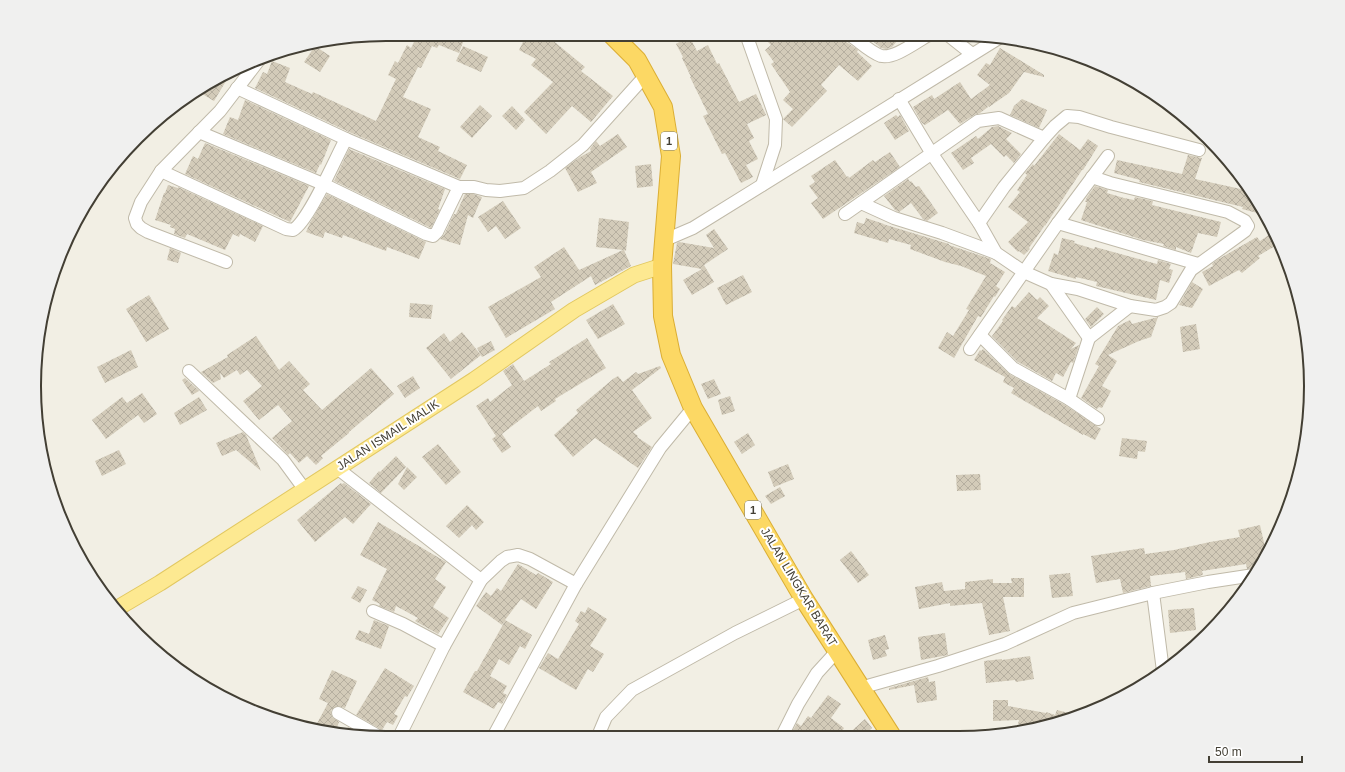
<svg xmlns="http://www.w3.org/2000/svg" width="1345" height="772" font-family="Arial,sans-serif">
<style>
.building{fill:url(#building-cross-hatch)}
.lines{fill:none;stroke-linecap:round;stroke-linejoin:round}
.minor-casing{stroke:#c0baa9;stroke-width:14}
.major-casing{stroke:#e2c861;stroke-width:17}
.highway-casing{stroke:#dbae34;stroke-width:20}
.minor{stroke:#fff;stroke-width:12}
.major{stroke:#fde991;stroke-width:15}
.highway{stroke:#fcd864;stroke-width:18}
.labels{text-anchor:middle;stroke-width:4;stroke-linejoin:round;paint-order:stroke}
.shield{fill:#fff;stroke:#7b7971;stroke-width:1}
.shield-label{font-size:11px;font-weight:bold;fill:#433f34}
.street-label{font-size:12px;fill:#433f34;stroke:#fff}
.rim{fill:none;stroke:#433f34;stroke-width:2}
</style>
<defs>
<pattern id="building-cross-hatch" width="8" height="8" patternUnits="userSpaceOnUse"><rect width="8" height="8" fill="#d3cbb9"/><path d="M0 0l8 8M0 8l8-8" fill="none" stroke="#b6afa0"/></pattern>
</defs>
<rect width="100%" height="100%" fill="#f2efe4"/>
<g class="building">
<path d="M414 34H466L459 53 439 45 437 48 432 46 421 68 418 67 403 97 431 109 418 137 440 147 438 151 467 165 460 179 349 132 255 88 263 72 267 74 272 61 290 68 285 82 312 94 313 92 376 121 396 79 388 75 395 61 398 63 407 45 411 48 417 36Z"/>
<path d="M527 34H545L585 67 581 71 613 96 591 122 572 106 546 134 524 112 553 82 531 65 536 59 519 50Z"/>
<path d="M760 34 843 35 845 41 858 50 857 52 872 66 858 81 839 65 821 85 827 91 792 127 783 119 793 109 783 100 790 92 771 64 774 62 765 50 771 45Z"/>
<path d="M862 35H902L892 47 886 49 881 48 869 38 868 39Z"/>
<path d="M689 36 697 51 708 45 717 64 719 63 739 102 756 94 766 115 747 124 754 138 749 141 758 159 746 165 753 177 741 183 725 153 722 154 703 116 708 114 690 77H691L682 58 683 57 676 44Z"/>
<path d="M315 46 330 56 320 72 304 62Z"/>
<path d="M463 46 488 57 481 72 456 61Z"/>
<path d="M1000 48 1044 75V77L1024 72 1009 93 989 107 987 105 988 107 980 113 974 115 960 124 948 110 925 125 922 123 913 107 932 95 934 99 960 82 971 99 990 85 977 75 986 63 990 65Z"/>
<path d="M229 76 214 101 199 92 209 87Z"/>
<path d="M1022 99 1047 110 1039 128 1010 115 1014 106Z"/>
<path d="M245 100 331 140 321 165 320 164 316 173 223 134 230 117 238 120Z"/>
<path d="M480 105 492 116 472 138 460 127Z"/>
<path d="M512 106 525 120 516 130 502 116Z"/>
<path d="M896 115 898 117 900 115 909 131 895 140 884 123Z"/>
<path d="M998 126 1012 133 1006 139 1021 154 1014 163 1006 155 1004 157 991 144 971 158 974 163 963 170 951 153 976 136 978 139 992 127Z"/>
<path d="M618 134 627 147 591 172 597 183 578 192 565 168 580 157 591 151 590 149 596 141 600 146Z"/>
<path d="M1059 134 1080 150 1088 139 1098 146 1083 170H1082L1045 226V225L1029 248 1030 249 1024 255 1019 251 1018 252 1008 242 1028 222 1008 207 1020 192 1017 190 1027 175 1025 173 1033 164 1034 166Z"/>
<path d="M205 143 309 186 290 222 185 174 193 156 198 159Z"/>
<path d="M349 149 445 189 438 209 440 210 431 228 334 181Z"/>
<path d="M890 152 900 167 823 219 811 203 818 198 809 186 815 182 811 176 835 160 847 177 848 176 849 178 873 160 875 162Z"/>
<path d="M1188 155 1202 158 1195 179 1250 191 1265 215 1242 209 1243 207 1139 182 1140 180 1114 173 1117 160 1182 174Z"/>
<path d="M651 164 653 186 637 188 635 166Z"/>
<path d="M908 179 910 182 911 181 916 187 919 186 938 213 927 221 923 219 911 203 899 212 895 210 884 196Z"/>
<path d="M168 185 178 188V187L263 226 255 242 240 234 239 237 233 234 225 250 187 234 185 238 174 234 175 229 170 227 171 225 155 220 164 193H165Z"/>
<path d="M1095 186 1108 190 1107 193 1124 198 1134 200 1135 197 1153 201 1152 205 1221 222 1217 237 1198 233 1191 253 1176 247V250L1163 246 1164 244 1143 240 1081 220 1087 202H1085L1087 197Z"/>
<path d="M327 194 426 242 419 259 387 247 386 251 343 235 342 238 325 232 323 238 306 232 310 223Z"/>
<path d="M465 194H473L482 197 473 218 468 215 460 245 440 239 444 235 454 214H456Z"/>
<path d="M503 201 521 228 505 239 496 226 488 232 478 217Z"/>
<path d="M599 218 629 222 626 251 624 250 631 266 595 285 591 276 551 302 555 309 506 338 488 307 541 277 534 267 564 247 579 270 623 250 596 247Z"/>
<path d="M866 218 884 224H883L949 244V245L991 259 990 263 1005 272 996 286 1000 289 995 297 994 296 981 317 978 316 954 358 938 348 947 332 953 336 969 310 966 309 986 276 961 266 945 262 910 249 911 245 889 239 888 243 854 233 857 222 864 224Z"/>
<path d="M714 229 728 249 704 265 714 282 692 295 683 280 702 269 673 264 677 243 679 242 714 248 706 235Z"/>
<path d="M1273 232 1280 243 1258 256 1260 258 1242 273 1239 270 1209 286 1202 272 1213 266 1212 264 1217 260 1257 237 1260 241Z"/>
<path d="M1062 238 1075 241 1074 243 1094 249 1095 247 1157 264 1158 260 1171 264 1169 269 1173 270 1169 283 1160 280 1156 300 1096 286 1097 282 1076 277V279L1048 271 1054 253 1058 255Z"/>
<path d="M170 248 181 253 178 263 167 260Z"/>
<path d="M743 275 752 292 726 305 717 288Z"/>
<path d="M1192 282 1203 289 1192 308 1179 305Z"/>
<path d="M1029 292 1037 300 1040 297 1049 306 1037 318 1076 343 1071 349 1079 345 1073 363 1071 362 1063 377 1056 373 1052 381 1018 362 992 336 1003 321 1002 320 1012 306 1015 308Z"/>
<path d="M149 295 169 329 146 342 126 309Z"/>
<path d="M410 303 433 305 431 319 409 317Z"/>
<path d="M613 304 625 324 598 339 586 320Z"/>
<path d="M1097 307 1104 314 1091 327 1085 319Z"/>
<path d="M1158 317 1151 337 1139 341 1108 355 1117 361 1102 386 1111 391 1102 408 1099 407 1097 409 1081 398 1099 366 1095 364 1118 326 1130 320 1132 324Z"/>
<path d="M1196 324 1200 349 1183 352 1180 327Z"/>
<path d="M462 332 481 355 451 379 426 348 444 333 450 342Z"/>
<path d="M256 336 279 370 289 361 310 384 303 390 322 410 371 368 394 394 349 432V433L321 456 323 458 316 465 307 456 299 463 290 453 288 455 272 438 292 421 278 405 259 420 243 401 262 386 247 370 240 375 237 370 224 378 220 373 221 379 213 383 201 372 228 357 227 355Z"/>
<path d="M587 338 606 368 555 399 556 401 541 411 538 406 502 434 511 447 502 453 492 439 496 436 476 406 488 398 490 402 512 385 503 371 513 364 524 381 551 364 549 362Z"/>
<path d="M491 341 495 350 482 357 477 348Z"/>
<path d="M983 349 1009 374 1065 405 1101 429 1095 440 1083 434V435L1011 393 1014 388 1003 382 1005 377 974 360 980 350 981 351Z"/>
<path d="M131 350 138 367 105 383 97 367Z"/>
<path d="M660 366 661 368 632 390 652 418 633 432 638 436 637 437 652 447 638 468 595 438 573 457 554 435 578 413 576 410 613 379 618 376 623 382 636 372 638 374Z"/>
<path d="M413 376 420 388 405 398 397 386Z"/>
<path d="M185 378 199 391 192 395 182 380Z"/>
<path d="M714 379 721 394 708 399 701 384Z"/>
<path d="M142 393 157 414 144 423 138 415 106 439 92 420 122 397 127 403Z"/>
<path d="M730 396 735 411 722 415 718 400Z"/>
<path d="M199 397 207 410 180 425 174 413Z"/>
<path d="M243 432 246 435 261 471 236 450 222 456 216 443Z"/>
<path d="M748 433 755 445 742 454 734 442Z"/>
<path d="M1122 438 1147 441 1145 452 1138 451 1137 459 1119 456Z"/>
<path d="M438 444 461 472 446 485 422 457Z"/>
<path d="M119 450 126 464 102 476 95 461Z"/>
<path d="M396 456 406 467 381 493 369 483 379 471 380 472Z"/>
<path d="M788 464 794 479 774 487 768 472Z"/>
<path d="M407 467 417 477 404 490 398 484Z"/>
<path d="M980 474 981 490 957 491 956 475Z"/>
<path d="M341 483 342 484 344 483 371 504 353 524 345 517 315 542 297 520Z"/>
<path d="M780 487 785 496 771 504 765 496Z"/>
<path d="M467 505 484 522 476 530 472 525 459 538 446 526Z"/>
<path d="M378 522 446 562 435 579 446 587 433 607 449 618 438 634 415 621 418 618 396 606 394 612 379 606 380 604 372 600 387 569 360 555Z"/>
<path d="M1260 525 1267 556 1258 569 1253 568 1247 569 1246 564 1202 571 1203 575 1186 579 1185 572 1150 576 1151 586 1123 593 1120 579 1096 583 1091 556 1144 548 1145 554 1174 550 1210 542 1240 537 1238 530Z"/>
<path d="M851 551 869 575 858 583 840 560Z"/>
<path d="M518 564 536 575 538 573 553 582 536 609 521 599 505 620 532 635 525 649 520 646 509 665 499 659 490 676 507 686 503 693 507 695 502 704 498 702 494 709 463 692 475 671H477L505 621 502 625 476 606 486 592 491 596 497 588 501 591Z"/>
<path d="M1070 573 1073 596 1052 598 1049 575Z"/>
<path d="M1011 578H1024V597H1003L1010 631 989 635 982 603 950 606V603L919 609 915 587 942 582 944 591 965 589V582L993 579V583H1012Z"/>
<path d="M358 586 367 590 360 603 351 598Z"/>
<path d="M588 607 607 619 590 646 604 654 593 672 588 669 576 690 539 668 548 653 558 659 579 624 575 621 581 611 585 613Z"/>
<path d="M1194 608 1196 630 1170 633 1168 610Z"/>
<path d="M374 620 389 626 381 649 355 639 359 630 369 634Z"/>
<path d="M945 633 948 655 921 660 918 637Z"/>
<path d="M885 635 889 649 885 650 887 656 873 660 868 640Z"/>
<path d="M1030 656 1034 679 1016 682 1015 680 986 683 984 661 1002 659V660Z"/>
<path d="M385 668 414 686 407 697 405 696 394 714 398 716 393 725 387 722 382 730 356 715Z"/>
<path d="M332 670 357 681 345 708 338 706 331 710V713L332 717 339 722 335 733 314 729 328 703 319 699Z"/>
<path d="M928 677 929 682 935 681 937 700 917 703 914 685 889 690V688Z"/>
<path d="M828 695 841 704 831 718 844 728 839 736H794L791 734 797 723 801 726 808 716 811 718Z"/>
<path d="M993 700H1008V706L1046 713V712L1055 715 1057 710 1080 716 1072 719 1025 730 1026 726 1018 724 1019 720 993 721Z"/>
<path d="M865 719 872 728 863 736H846Z"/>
<path d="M348 727 365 737 344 734Z"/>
</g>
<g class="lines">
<defs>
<g id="minor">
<path d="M746 34 776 119 775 145 762 185"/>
<path d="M850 35C860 42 870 52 881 56 895 59 917 41 929 35"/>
<path d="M948 35 972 54"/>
<path d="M899 99 932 154 979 223 996 253 1024 272 1051 284 1078 289 1130 306 1156 310 1165 307 1171 303 1191 270 1245 231 1248 226 1245 221 1228 212 1110 183 1092 177"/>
<path d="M199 132 323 184 426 234 433 236 437 232 459 187 346 139 237 88"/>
<path d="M1044 138 1055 126 1067 116 1079 117 1111 127 1199 150"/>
<path d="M161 171 286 229 293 230C309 221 336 157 346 139"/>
<path d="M459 187H474L486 190 500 191 524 188 550 171 583 145 646 75"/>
<path d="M861 203 894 218 942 233 996 253"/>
<path d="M845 214 978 121 999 118 1044 138 1004 187 979 223"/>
<path d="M1058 223 1198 264"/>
<path d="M665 240 693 228 999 38"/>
<path d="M226 262 148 232 141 228 137 224 135 218 141 202 161 171 220 111 259 60"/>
<path d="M1051 284 1089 338 1130 306"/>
<path d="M980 335 1013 368 1069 399 1098 419"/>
<path d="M970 349 1058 223 1108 156"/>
<path d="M189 371 283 460 305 490"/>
<path d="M1069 399 1089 338"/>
<path d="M337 468 481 580"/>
<path d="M1153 593 1163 671"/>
<path d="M373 611 403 624 444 646"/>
<path d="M860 688 938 666 1005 644 1073 613 1153 593 1208 582 1254 575"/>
<path d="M338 713 380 737"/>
<path d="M598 736 606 717 632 690 735 633 804 599"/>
<path d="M782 736 798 704 817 673 838 650"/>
<path d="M399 737 444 646 481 580 501 561 507 557 518 555 530 559 576 584"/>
<path d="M493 737 576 584 660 448 693 408"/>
</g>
<path id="major" d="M116 609 160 583 474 380 574 310 634 275 662 266"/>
<path id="highway" d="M611 34 637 60 663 107 671 156 662 266 663 316 671 355 693 408 804 599 891 735"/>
</defs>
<use href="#minor" class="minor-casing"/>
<use href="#major" class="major-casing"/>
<use href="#highway" class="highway-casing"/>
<use href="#minor" class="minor"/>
<use href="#major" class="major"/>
<use href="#highway" class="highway"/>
</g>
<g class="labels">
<g class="shield">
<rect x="661" y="132" width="16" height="18" rx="3"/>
<rect x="745" y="501" width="16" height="18" rx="3"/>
</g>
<g class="shield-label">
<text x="669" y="145">1</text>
<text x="753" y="514">1</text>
</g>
<g class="street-label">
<text transform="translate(388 435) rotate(-33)" y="4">JALAN ISMAIL MALIK</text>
<text transform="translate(799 587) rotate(59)" y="4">JALAN LINGKAR BARAT</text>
</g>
</g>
<path d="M0 0H1345V772H0ZM386 41H959A345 345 0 0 1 1304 386V386A345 345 0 0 1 959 731H386A345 345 0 0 1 41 386V386A345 345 0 0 1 386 41Z" fill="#f0f0ef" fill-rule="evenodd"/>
<path class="rim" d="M386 41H959A345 345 0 0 1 1304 386V386A345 345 0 0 1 959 731H386A345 345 0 0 1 41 386V386A345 345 0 0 1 386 41Z"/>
<path d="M1209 756v6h93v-6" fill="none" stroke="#433f34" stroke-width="2"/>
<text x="1215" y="756" font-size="12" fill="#433f34" stroke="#ffffff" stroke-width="3" paint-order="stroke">50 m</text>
</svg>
